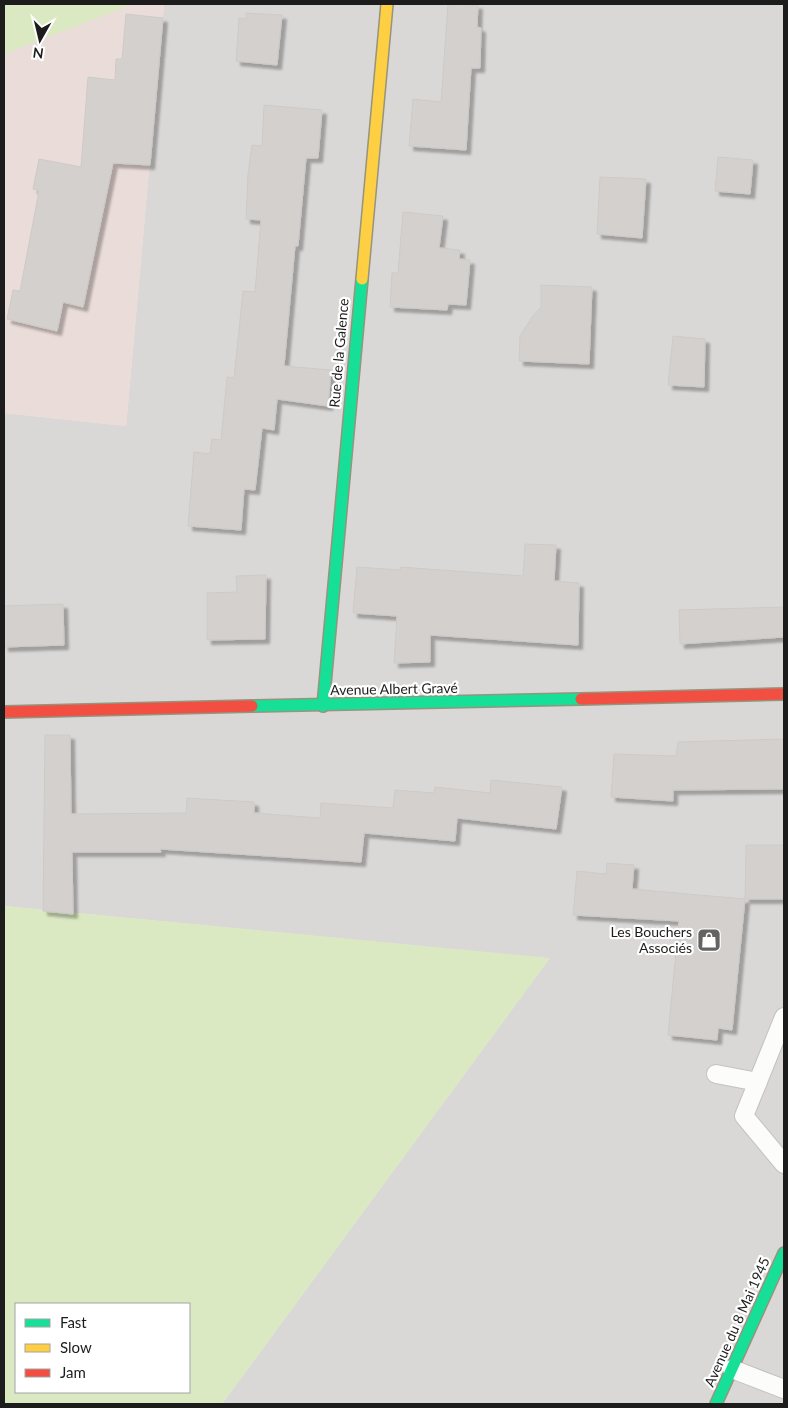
<svg xmlns="http://www.w3.org/2000/svg" width="788" height="1408" font-family="Lato,sans-serif">
	<style>
		.residential { fill: #dad8d7 }
		.religious { fill: #d9d8d6 }
		.military { fill: #eadcd8 }
		.grass { fill: #dbe9c2; fill-rule: evenodd }
		.building { fill: #d3d0ce; stroke: #cecac6; filter: url(#shadow) }
		.lines { fill: none; stroke-linecap: round; stroke-linejoin: round }
		.lane-casing { stroke: #c3c2c1; stroke-width: 20 }
		.fast-casing { stroke: #95947d; stroke-width: 14 }
		.slow-casing { stroke: #95947d; stroke-width: 14 }
		.jam-casing { stroke: #95947d; stroke-width: 14 }
		.lane { stroke: #fcfcfb; stroke-width: 18 }
		.fast { stroke: #16e098; stroke-width: 11 }
		.slow { stroke: #ffcf43; stroke-width: 11 }
		.jam { stroke: #f24e42; stroke-width: 11 }
		.labels { text-anchor: middle; stroke-width: 4.5; stroke-linejoin: round; paint-order: stroke }
		.street-label { font-size: 14px; fill: #1c1c1c; stroke: #fff }
		.poi-label { font-size: 14px; fill: #1c1c1c; stroke: #fff; text-anchor: end }
	</style>
	<defs>
		<filter id="shadow"><feDropShadow dx="4.5" dy="4.5" stdDeviation="1" flood-color="#0004"/></filter>
	</defs>
	<rect width="100%" height="100%" fill="#ebe8e5"/>
	<path class="residential" d="M 164,4 L 784,4 L 784,1404 L 222,1404 L 549,959 L 4,906 L 4,413 L 126,426 Z"/>
	<path class="religious" d="M 632,976 L 673,982 L 668,1035 L 717,1040 L 714,1105 L 752,1166 L 743,1190 L 537,1123 L 568,1001 Z"/>
	<path class="military" d="M 4,4 L 164,4 L 126,426 L 4,413 Z"/>
	<g class="grass">
		<path d="M 4,4 L 133,4 L 4,54 Z"/>
		<path d="M 4,906 L 550,958 L 222,1404 L 4,1404 ZM 16,1304 L 189,1304 L 189,1392 L 16,1392 Z"/>
	</g>
	<g class="building">
		<path d="M 448,4 L 478,5 L 477,27 L 481,28 L 480,68 L 471,68 L 466,150 L 409,146 L 413,99 L 441,102 Z"/>
		<path d="M 246,13 L 282,15 L 277,65 L 236,61 L 239,18 L 246,19 Z"/>
		<path d="M 126,14 L 163,18 L 150,165 L 113,163 L 83,307 L 63,302 L 57,331 L 7,319 L 13,290 L 20,291 L 39,191 L 33,189 L 39,159 L 81,167 L 88,77 L 115,80 L 116,59 L 122,59 Z"/>
		<path d="M 264,105 L 322,110 L 318,158 L 306,158 L 298,246 L 295,246 L 284,366 L 331,370 L 328,406 L 277,399 L 274,430 L 262,428 L 255,490 L 244,489 L 241,530 L 188,526 L 194,452 L 210,454 L 212,439 L 221,440 L 227,377 L 234,378 L 243,291 L 255,292 L 261,220 L 246,219 L 248,174 L 252,145 L 262,146 Z"/>
		<path d="M 718,157 L 753,160 L 750,194 L 715,191 Z"/>
		<path d="M 600,177 L 646,179 L 642,238 L 597,234 Z"/>
		<path d="M 403,212 L 443,216 L 439,248 L 460,250 L 459,259 L 470,260 L 466,305 L 448,304 L 447,310 L 390,307 L 392,273 L 398,273 Z"/>
		<path d="M 541,285 L 592,287 L 589,364 L 519,361 L 520,336 L 533,316 L 541,307 Z"/>
		<path d="M 673,336 L 705,339 L 704,387 L 668,385 Z"/>
		<path d="M 525,544 L 556,545 L 554,581 L 579,583 L 578,645 L 430,635 L 430,662 L 394,663 L 397,616 L 353,613 L 357,567 L 400,570 L 401,567 L 523,576 Z"/>
		<path d="M 266,575 L 265,639 L 207,640 L 207,593 L 237,592 L 236,576 Z"/>
		<path d="M 63,604 L 64,645 L 4,647 L 4,606 Z"/>
		<path d="M 784,607 L 784,637 L 680,644 L 679,610 Z"/>
		<path d="M 45,735 L 70,735 L 71,814 L 186,813 L 187,798 L 254,802 L 254,813 L 320,818 L 321,803 L 393,808 L 395,790 L 434,793 L 435,787 L 490,793 L 491,780 L 562,787 L 556,829 L 457,818 L 455,841 L 364,833 L 361,862 L 160,849 L 161,852 L 72,852 L 73,914 L 43,911 Z"/>
		<path d="M 784,739 L 784,789 L 673,790 L 673,801 L 611,797 L 614,754 L 676,756 L 678,742 Z"/>
		<path d="M 746,845 L 784,845 L 784,899 L 745,899 Z"/>
		<path d="M 607,863 L 634,865 L 632,889 L 745,899 L 732,1030 L 718,1028 L 717,1040 L 668,1035 L 679,921 L 573,915 L 577,871 L 606,874 Z"/>
	</g>
	<g class="lines">
		<g class="lane-casing">
			<g id="lane">
				<path d="M 784,1017 L 744,1116 L 784,1164"/>
				<path d="M 716,1074 L 758,1082"/>
				<path d="M 732,1369 L 784,1389"/>
			</g>
		</g>
		<g class="fast-casing">
			<g id="fast">
				<path d="M 252,706 L 581,699"/>
				<path d="M 323,706 L 362,279"/>
				<path d="M 716,1404 L 784,1253"/>
			</g>
		</g>
		<g class="slow-casing">
			<path id="slow" d="M 362,279 L 387,4"/>
		</g>
		<g class="jam-casing">
			<g id="jam">
				<path d="M 581,699 L 784,694"/>
				<path d="M 4,712 L 252,706"/>
			</g>
		</g>
		<use href="#lane" class="lane"/>
		<use href="#fast" class="fast"/>
		<use href="#slow" class="slow"/>
		<use href="#jam" class="jam"/>
	</g>
	<defs>
		<g id="shop-square" transform="scale(1.25)"><rect x="-9" y="-9" width="18" height="18" rx="4" fill="#646362" stroke="#fff"/><path d="M-5-2.5h2.3a2.7 3.5 0 0 1 5.4 0H5L5.5 6h-11ZM-1.5-2.5h3a1.5 2.3 0 0 0-3 0Z" fill="#fff"/></g>
	</defs>
	<g fill-rule="evenodd">
		<use href="#shop-square" x="709" y="940"/>
	</g>
	<g class="labels">
		<g class="street-label">
			<text transform="translate(339 353) rotate(-85)" y="5">Rue de la Galence</text>
			<text transform="translate(394 689) rotate(-1)" y="5">Avenue Albert Gravé</text>
			<text transform="translate(737 1322) rotate(-66)" y="5">Avenue du 8 Mai 1945</text>
		</g>
		<g class="poi-label">
			<text x="692" y="937">Les Bouchers<tspan x="692" dy="16">Associés</tspan></text>
		</g>
	</g>
	<rect width="788" height="1408" fill="none" stroke="#1c1c1c" stroke-width="10"/>
	<rect x="15" y="1303" width="175" height="90" fill="#ffffff" stroke="#a4a4a4"/>
	<rect x="25" y="1319" width="25" height="8" fill="#16e098" stroke="#a4a4a4"/>
	<text x="60" y="1328" font-size="15" fill="#1c1c1c">Fast</text>
	<rect x="25" y="1344" width="25" height="8" fill="#ffcf43" stroke="#a4a4a4"/>
	<text x="60" y="1353" font-size="15" fill="#1c1c1c">Slow</text>
	<rect x="25" y="1369" width="25" height="8" fill="#f24e42" stroke="#a4a4a4"/>
	<text x="60" y="1378" font-size="15" fill="#1c1c1c">Jam</text>
	<g transform="translate(40 40) rotate(188)" stroke="#ffffff" stroke-width="4" paint-order="stroke">
	<path d="M0-4L9 19L0 12L-9 19Z" fill="#1c1c1c"/>
	<text y="-8" font-size="14" font-weight="bold" text-anchor="middle" fill="#1c1c1c">N</text>
	</g>
</svg>
